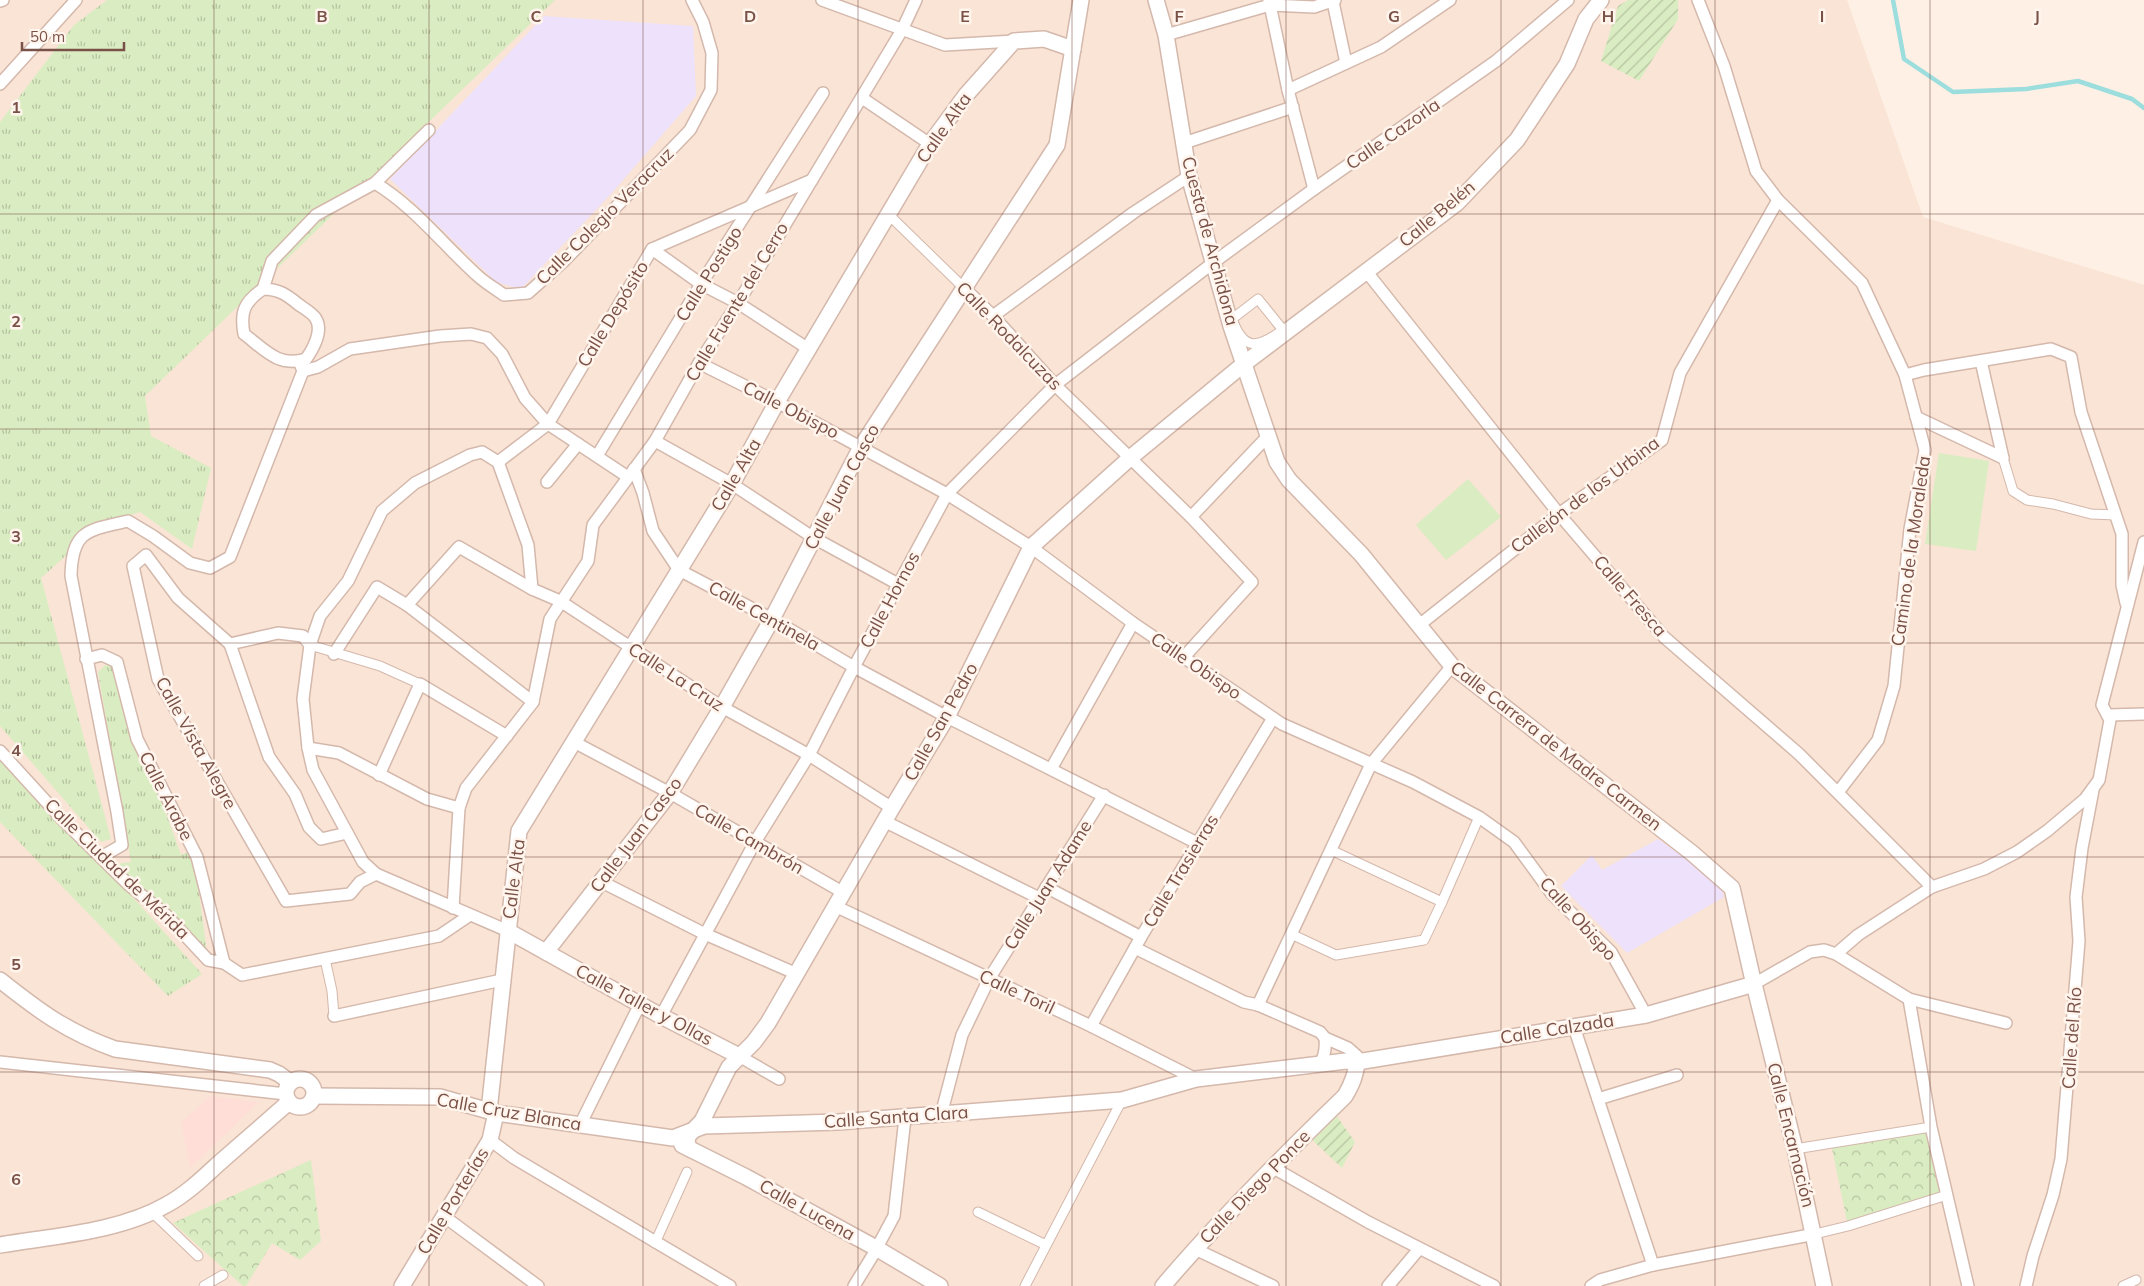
<svg xmlns="http://www.w3.org/2000/svg" width="2144" height="1286" font-family="Mulish,sans-serif">
	<style>
		.residential { fill: #f9e4d5 }
		.commercial { fill: #ffded8 }
		.education { fill: #eee1fb }
		.grass { fill: url(#grass-tufts) }
		.forest { fill: url(#forest-crowns) }
		.garden { fill: url(#garden-furrows) }
		.pitch { fill: #daedc2 }
		.lines { fill: none; stroke-linecap: round; stroke-linejoin: round }
		.stream { stroke: #9cdddd; stroke-width: 4.5 }
		.pedestrian-casing { stroke: #d4b8ac; stroke-width: 11 }
		.minor-casing { stroke: #d4b8ac; stroke-width: 14 }
		.tertiary-casing { stroke: #d4b8ac; stroke-width: 18 }
		.pedestrian { stroke: #fff; stroke-width: 9 }
		.minor { stroke: #fff; stroke-width: 11 }
		.tertiary { stroke: #fff; stroke-width: 15 }
		.grid { fill: none; stroke: #7a5147; stroke-width: 1; stroke-opacity: 0.55 }
		.labels { text-anchor: middle; stroke-width: 5; stroke-linejoin: round; paint-order: stroke }
		.street-label { font-size: 18px; fill: #7a5147; stroke: #fff5ed }
		.grid-label { font-size: 16px; text-anchor: middle; font-weight: bold; fill: #7a5147; stroke: #fff5ed; stroke-width: 5; stroke-linejoin: round; paint-order: stroke }
	</style>
	<defs>
		<pattern id="grass-tufts" width="24" height="20" patternUnits="userSpaceOnUse" patternTransform="scale(1.25)"><rect width="24" height="20" fill="#daedc2"/><path d="M3 7l-1-3M5 7V3M7 7l1-3M15 17l-1-3M17 17v-4M19 17l1-3" fill="none" stroke="#b6c29f"/></pattern>
		<pattern id="forest-crowns" width="20" height="18" patternUnits="userSpaceOnUse" patternTransform="scale(1.25)"><rect width="20" height="18" fill="#daedc2"/><path d="M2 6a3 3 0 1 1 6 0M12 15a3 3 0 1 1 6 0" fill="none" stroke="#b6c29f"/></pattern>
		<pattern id="garden-furrows" width="10" height="10" patternUnits="userSpaceOnUse" patternTransform="scale(1.25)"><rect width="10" height="10" fill="#daedc2"/><path d="M-1 1l2-2M0 10L10 0M9 11l2-2" fill="none" stroke="#b6c29f"/></pattern>
	</defs>
	<rect width="100%" height="100%" fill="#fef0e5"/>
	<path class="residential" d="M 0,0 L 1847,0 L 1923,217 L 2144,285 L 2144,1286 L 0,1286 Z"/>
	<path class="commercial" d="M 210,1096 L 259,1102 L 190,1168 L 181,1123 Z"/>
	<g class="education">
		<path d="M 544,16 L 693,26 L 696,96 L 611,194 L 521,289 L 496,282 L 390,179 Z"/>
		<path d="M 1658,839 L 1703,871 L 1721,887 L 1724,897 L 1627,953 L 1561,886 L 1592,855 L 1602,870 Z"/>
	</g>
	<g class="grass">
		<path d="M 107,0 L 555,0 L 145,396 L 151,436 L 211,468 L 192,549 L 140,512 L 101,524 L 41,578 L 111,839 L 101,842 L 0,726 L 0,122 L 74,25 Z"/>
		<path d="M 111,660 L 181,855 L 193,849 L 208,960 L 109,865 L 131,862 L 98,672 Z"/>
		<path d="M 0,750 L 202,974 L 168,996 L 0,822 Z"/>
	</g>
	<g class="forest">
		<path d="M 1931,1127 L 1947,1195 L 1848,1226 L 1831,1144 Z"/>
		<path d="M 311,1160 L 321,1241 L 300,1260 L 272,1243 L 246,1286 L 243,1286 L 173,1223 Z"/>
	</g>
	<g class="garden">
		<path d="M 1628,0 L 1678,0 L 1678,19 L 1639,81 L 1601,61 L 1618,6 Z"/>
		<path d="M 1331,1108 L 1355,1142 L 1342,1168 L 1307,1135 Z"/>
	</g>
	<g class="pitch">
		<path d="M 1939,453 L 1989,461 L 1976,551 L 1925,544 Z"/>
		<path d="M 1468,479 L 1501,517 L 1446,560 L 1416,525 Z"/>
	</g>
	<g class="lines">
		<path class="stream" d="M 1893,0 L 1904,59 L 1953,92 L 2026,89 L 2078,81 L 2132,99 L 2144,108"/>
		<g class="pedestrian-casing">
			<g id="pedestrian">
				<path d="M 888,214 L 963,287"/>
				<path d="M 1258,299 L 1283,330 C 1258,348 1244,352 1232,319 Z"/>
				<path d="M 2003,458 L 2013,491 L 2027,500 L 2053,504 L 2091,514 L 2116,515"/>
				<path d="M 310,645 L 380,666 L 420,684"/>
				<path d="M 1331,850 L 1442,902 L 1479,817"/>
				<path d="M 1291,934 L 1336,955 L 1424,940 L 1442,902"/>
				<path d="M 325,959 L 332,991 L 334,1016"/>
				<path d="M 1795,1149 L 1931,1127"/>
				<path d="M 152,1212 L 198,1256"/>
				<path d="M 978,1212 L 1046,1245"/>
				<path d="M 1815,1234 L 1848,1226 L 1947,1195"/>
				<path d="M 655,1243 L 687,1172"/>
				<path d="M 204,1286 L 223,1275"/>
				<path d="M 1025,1286 L 1122,1100"/>
				<path d="M 2123,1286 L 2136,1280"/>
			</g>
		</g>
		<g class="minor-casing">
			<g id="minor">
				<path d="M 822,0 L 945,45 L 1014,41"/>
				<path d="M 1269,0 L 1288,90 L 1314,189"/>
				<path d="M 1698,0 L 1724,66 L 1756,171 L 1778,200 L 1862,283 L 1905,375 L 1925,450 L 1910,529 L 1894,686 L 1878,740 L 1839,791"/>
				<path d="M 0,1 L 3,0"/>
				<path d="M 1333,2 L 1346,63"/>
				<path d="M 1166,35 L 1270,5 L 1314,7 L 1335,0"/>
				<path d="M 0,84 L 76,0"/>
				<path d="M 1288,90 L 1381,47 L 1450,0"/>
				<path d="M 862,98 L 930,144"/>
				<path d="M 429,130 L 375,183 C 416,208 444,246 479,277 C 487,284 496,289 504,295 L 528,293 L 565,260 L 690,130 L 711,90 L 712,53 L 703,22 L 692,0"/>
				<path d="M 1184,143 L 1293,107"/>
				<path d="M 652,249 L 701,284 L 738,303 L 810,350"/>
				<path d="M 1366,271 L 1559,514 L 1664,637 L 1799,754 L 1932,887"/>
				<path d="M 963,287 L 993,316 L 1055,385 L 1191,517 L 1252,582 L 1183,658"/>
				<path d="M 263,289 C 279,289 287,295 298,304 C 303,308 313,313 316,319 C 323,331 313,349 306,359 C 279,368 265,350 244,334 C 240,312 244,302 263,289 L 272,261 L 316,215 L 375,183"/>
				<path d="M 993,316 L 1133,213 L 1189,176"/>
				<path d="M 1981,361 L 2003,458"/>
				<path d="M 699,363 L 777,402 L 947,494 L 1031,547 L 1133,623 L 1282,724 L 1413,782 L 1479,817 L 1514,842 L 1552,894 L 1611,952 L 1646,1015"/>
				<path d="M 303,371 L 318,367 L 350,349 L 440,336 L 471,334 L 487,338 L 502,354 L 525,398 L 548,424 L 628,477"/>
				<path d="M 1905,375 L 1924,370 L 2051,349 L 2071,357 L 2081,412 L 2122,534 L 2122,585 L 2126,603"/>
				<path d="M 1916,417 L 2003,458"/>
				<path d="M 655,441 L 732,484 L 814,538 L 898,584"/>
				<path d="M 597,456 L 701,284 L 823,93"/>
				<path d="M 498,462 L 482,452 L 470,455 L 415,483 L 382,511 L 348,581 L 320,616 L 310,645 L 303,699 L 308,748 L 313,770 L 363,862 L 376,874 L 508,931"/>
				<path d="M 498,462 L 548,424 L 652,249 L 812,180"/>
				<path d="M 498,462 L 528,545 L 532,589"/>
				<path d="M 634,469 L 643,493 L 653,531 L 679,570 L 772,619 L 854,667 L 947,717 L 1197,843"/>
				<path d="M 547,482 L 578,444"/>
				<path d="M 1191,517 L 1267,437"/>
				<path d="M 407,605 L 459,547 L 532,589 L 560,601 L 722,707 L 809,755 L 892,808"/>
				<path d="M 1418,626 L 1559,514 L 1662,440 L 1680,373 L 1778,200"/>
				<path d="M 230,644 L 178,598 L 146,555 L 133,566 L 158,679 L 286,901 L 350,894 L 360,882 L 376,874"/>
				<path d="M 230,644 L 269,757 L 295,794 L 309,827 L 321,839 L 347,833"/>
				<path d="M 230,644 L 278,633 L 303,636 L 310,645"/>
				<path d="M 334,654 L 377,587 L 407,605 L 533,702"/>
				<path d="M 86,659 L 102,655 L 117,662 L 137,739 L 197,857 L 224,963"/>
				<path d="M 2109,715 L 2144,714"/>
				<path d="M 574,742 L 670,793 L 844,893"/>
				<path d="M 308,748 L 339,753 L 427,799 L 459,808"/>
				<path d="M 0,751 L 62,819 L 129,885 L 166,915 L 208,960 L 224,963 L 242,975 L 439,936 L 470,915"/>
				<path d="M 1051,769 L 1133,623"/>
				<path d="M 379,775 L 420,684 L 507,736"/>
				<path d="M 884,821 L 1039,898"/>
				<path d="M 101,857 L 122,845 L 117,812 L 71,576 C 72,530 88,530 128,521 L 153,536 L 190,563 L 210,568 L 230,557 L 303,371 L 299,361"/>
				<path d="M 602,882 L 705,934 L 797,974"/>
				<path d="M 1046,887 L 1141,937"/>
				<path d="M 837,907 L 1091,1026 L 1196,1079"/>
				<path d="M 453,908 L 459,808 L 466,788 L 533,702 L 550,619 L 588,561 L 593,525 L 655,441 L 699,363 L 738,303 L 902,30 L 916,0"/>
				<path d="M 1135,948 L 1244,1002 L 1258,1005 L 1320,1032 L 1325,1038 C 1326,1048 1325,1057 1319,1065"/>
				<path d="M 1836,954 L 1858,935 L 1932,887 L 1984,869 L 2017,852 L 2047,831 L 2085,799 L 2099,780 L 2110,720 L 2102,705 L 2144,542"/>
				<path d="M 1754,984 L 1810,952 L 1824,950 L 1836,954 L 1909,999 L 2006,1023"/>
				<path d="M 1909,999 L 1931,1127 L 1968,1286"/>
				<path d="M 1258,1005 L 1371,764 L 1452,666"/>
				<path d="M 334,1016 L 502,980"/>
				<path d="M 661,1016 L 755,842 L 809,755 L 854,667 L 947,494 L 1055,385 L 1214,262 L 1314,189 L 1496,61 L 1568,0"/>
				<path d="M 1091,1026 L 1141,937 L 1273,718"/>
				<path d="M 1574,1027 L 1653,1265"/>
				<path d="M 1325,1038 L 1348,1048 L 1357,1056 L 1357,1062"/>
				<path d="M 739,1056 L 779,1079"/>
				<path d="M 0,1062 L 286,1094"/>
				<path d="M 1598,1099 L 1677,1075"/>
				<path d="M 941,1115 L 962,1035 L 989,979 L 1104,795"/>
				<path d="M 580,1125 L 640,1004"/>
				<path d="M 490,1140 L 514,1158 L 730,1286"/>
				<path d="M 1272,1167 L 1368,1222 L 1494,1286"/>
				<path d="M 445,1217 L 538,1286"/>
				<path d="M 1195,1249 L 1273,1286"/>
				<path d="M 854,1286 L 873,1255 L 894,1216 L 905,1118"/>
				<path d="M 1388,1286 L 1419,1249"/>
				<path d="M 1591,1286 L 1600,1280 L 1653,1265 L 1815,1234"/>
				<path d="M 2026,1286 L 2033,1256 L 2053,1195 L 2061,1159 L 2079,941 L 2076,897 L 2082,848 L 2093,790"/>
			</g>
		</g>
		<g class="tertiary-casing">
			<g id="tertiary">
				<path d="M 1156,0 L 1166,35 L 1189,176 L 1231,326 L 1277,462 L 1289,480 L 1361,554 L 1452,666 L 1692,853 L 1732,888 L 1752,976 L 1795,1149 L 1824,1286"/>
				<path d="M 508,931 L 661,1016 L 739,1056"/>
				<path d="M 546,952 L 670,793 L 722,707 L 772,619 L 861,447 L 1057,145 L 1081,0"/>
				<path d="M 0,980 C 39,1011 67,1032 115,1049 L 270,1070 L 279,1074 L 290,1082"/>
				<circle cx="300" cy="1093" r="14"/>
				<path d="M 314,1096 L 440,1097 L 496,1113 L 673,1138 L 704,1126 L 838,1122 L 1122,1100 L 1196,1079 L 1346,1061 L 1357,1062 L 1646,1015 L 1754,984"/>
				<path d="M 489,1111 L 519,831 L 732,484 L 777,402 L 930,144 L 966,95 L 1014,41 L 1044,39 L 1073,49"/>
				<path d="M 682,1145 L 746,1177 L 876,1248 L 940,1286"/>
				<path d="M 690,1149 L 687,1143 L 688,1136 L 702,1121 L 729,1067 L 754,1042 L 768,1023 L 892,808 L 947,717 L 1031,547 L 1130,458 L 1245,363 L 1457,203 L 1517,140 L 1567,64 L 1586,19 L 1601,0"/>
				<path d="M 0,1245 C 53,1236 119,1232 166,1205 C 185,1195 202,1179 217,1165 C 241,1144 265,1123 289,1102"/>
				<path d="M 402,1286 L 490,1140 L 496,1113"/>
				<path d="M 1163,1286 C 1220,1219 1282,1157 1345,1096 C 1352,1084 1356,1075 1357,1062"/>
			</g>
		</g>
		<use href="#pedestrian" class="pedestrian"/>
		<use href="#minor" class="minor"/>
		<use href="#tertiary" class="tertiary"/>
	</g>
	<path class="grid" d="M 214,0 L 214,1286M 429,0 L 429,1286M 643,0 L 643,1286M 858,0 L 858,1286M 1072,0 L 1072,1286M 1286,0 L 1286,1286M 1501,0 L 1501,1286M 1715,0 L 1715,1286M 1930,0 L 1930,1286M 0,214 L 2144,214M 0,429 L 2144,429M 0,643 L 2144,643M 0,857 L 2144,857M 0,1072 L 2144,1072"/>
	<g class="labels">
		<g class="street-label">
			<text transform="translate(944 128) rotate(-55)" y="6">Calle Alta</text>
			<text transform="translate(1393 134) rotate(-35)" y="6">Calle Cazorla</text>
			<text transform="translate(1437 214) rotate(-40)" y="6">Calle Belén</text>
			<text transform="translate(605 216) rotate(-45)" y="6">Calle Colegio Veracruz</text>
			<text transform="translate(1210 241) rotate(75)" y="6">Cuesta de Archidona</text>
			<text transform="translate(709 274) rotate(-58)" y="6">Calle Postigo</text>
			<text transform="translate(737 302) rotate(-59)" y="6">Calle Fuente del Cerro</text>
			<text transform="translate(613 314) rotate(-59)" y="6">Calle Depósito</text>
			<text transform="translate(1009 336) rotate(46)" y="6">Calle Rodalcuzas</text>
			<text transform="translate(791 410) rotate(27)" y="6">Calle Obispo</text>
			<text transform="translate(736 475) rotate(-60)" y="6">Calle Alta</text>
			<text transform="translate(842 487) rotate(-62)" y="6">Calle Juan Casco</text>
			<text transform="translate(1585 495) rotate(-37)" y="6">Callejón de los Urbina</text>
			<text transform="translate(1911 551) rotate(-82)" y="6">Camino de la Moraleda</text>
			<text transform="translate(1630 596) rotate(49)" y="6">Calle Fresca</text>
			<text transform="translate(890 600) rotate(-62)" y="6">Calle Hornos</text>
			<text transform="translate(764 616) rotate(29)" y="6">Calle Centinela</text>
			<text transform="translate(1196 666) rotate(34)" y="6">Calle Obispo</text>
			<text transform="translate(676 677) rotate(33)" y="6">Calle La Cruz</text>
			<text transform="translate(941 722) rotate(-61)" y="6">Calle San Pedro</text>
			<text transform="translate(196 743) rotate(61)" y="6">Calle Vista Alegre</text>
			<text transform="translate(1556 746) rotate(38)" y="6">Calle Carrera de Madre Carmen</text>
			<text transform="translate(166 796) rotate(63)" y="6">Calle Árabe</text>
			<text transform="translate(636 835) rotate(-53)" y="6">Calle Juan Casco</text>
			<text transform="translate(749 839) rotate(30)" y="6">Calle Cambrón</text>
			<text transform="translate(117 869) rotate(44)" y="6">Calle Ciudad de Mérida</text>
			<text transform="translate(1181 871) rotate(-59)" y="6">Calle Trasierras</text>
			<text transform="translate(514 879) rotate(-83)" y="6">Calle Alta</text>
			<text transform="translate(1048 885) rotate(-58)" y="6">Calle Juan Adame</text>
			<text transform="translate(1578 919) rotate(48)" y="6">Calle Obispo</text>
			<text transform="translate(1017 992) rotate(25)" y="6">Calle Toril</text>
			<text transform="translate(644 1005) rotate(28)" y="6">Calle Taller y Ollas</text>
			<text transform="translate(1557 1029) rotate(-9)" y="6">Calle Calzada</text>
			<text transform="translate(2072 1038) rotate(-86)" y="6">Calle del Río</text>
			<text transform="translate(509 1112) rotate(10)" y="6">Calle Cruz Blanca</text>
			<text transform="translate(896 1117) rotate(-4)" y="6">Calle Santa Clara</text>
			<text transform="translate(1791 1135) rotate(76)" y="6">Calle Encarnación</text>
			<text transform="translate(1255 1187) rotate(-46)" y="6">Calle Diego Ponce</text>
			<text transform="translate(453 1201) rotate(-59)" y="6">Calle Porterías</text>
			<text transform="translate(807 1210) rotate(29)" y="6">Calle Lucena</text>
		</g>
	</g>
	<g class="grid-label">
		<text x="322" y="22">B</text>
		<text x="536" y="22">C</text>
		<text x="750" y="22">D</text>
		<text x="965" y="22">E</text>
		<text x="1179" y="22">F</text>
		<text x="1394" y="22">G</text>
		<text x="1608" y="22">H</text>
		<text x="1822" y="22">I</text>
		<text x="2037" y="22">J</text>
		<text x="16" y="113">1</text>
		<text x="16" y="327">2</text>
		<text x="16" y="542">3</text>
		<text x="16" y="756">4</text>
		<text x="16" y="970">5</text>
		<text x="16" y="1185">6</text>
	</g>
	<path d="M22 42v8h102v-8" fill="none" stroke="#7a5147" stroke-width="2.5"/>
	<text x="30" y="42" font-size="15" fill="#7a5147" stroke="#fff5ed" stroke-width="4" paint-order="stroke">50 m</text>
</svg>
